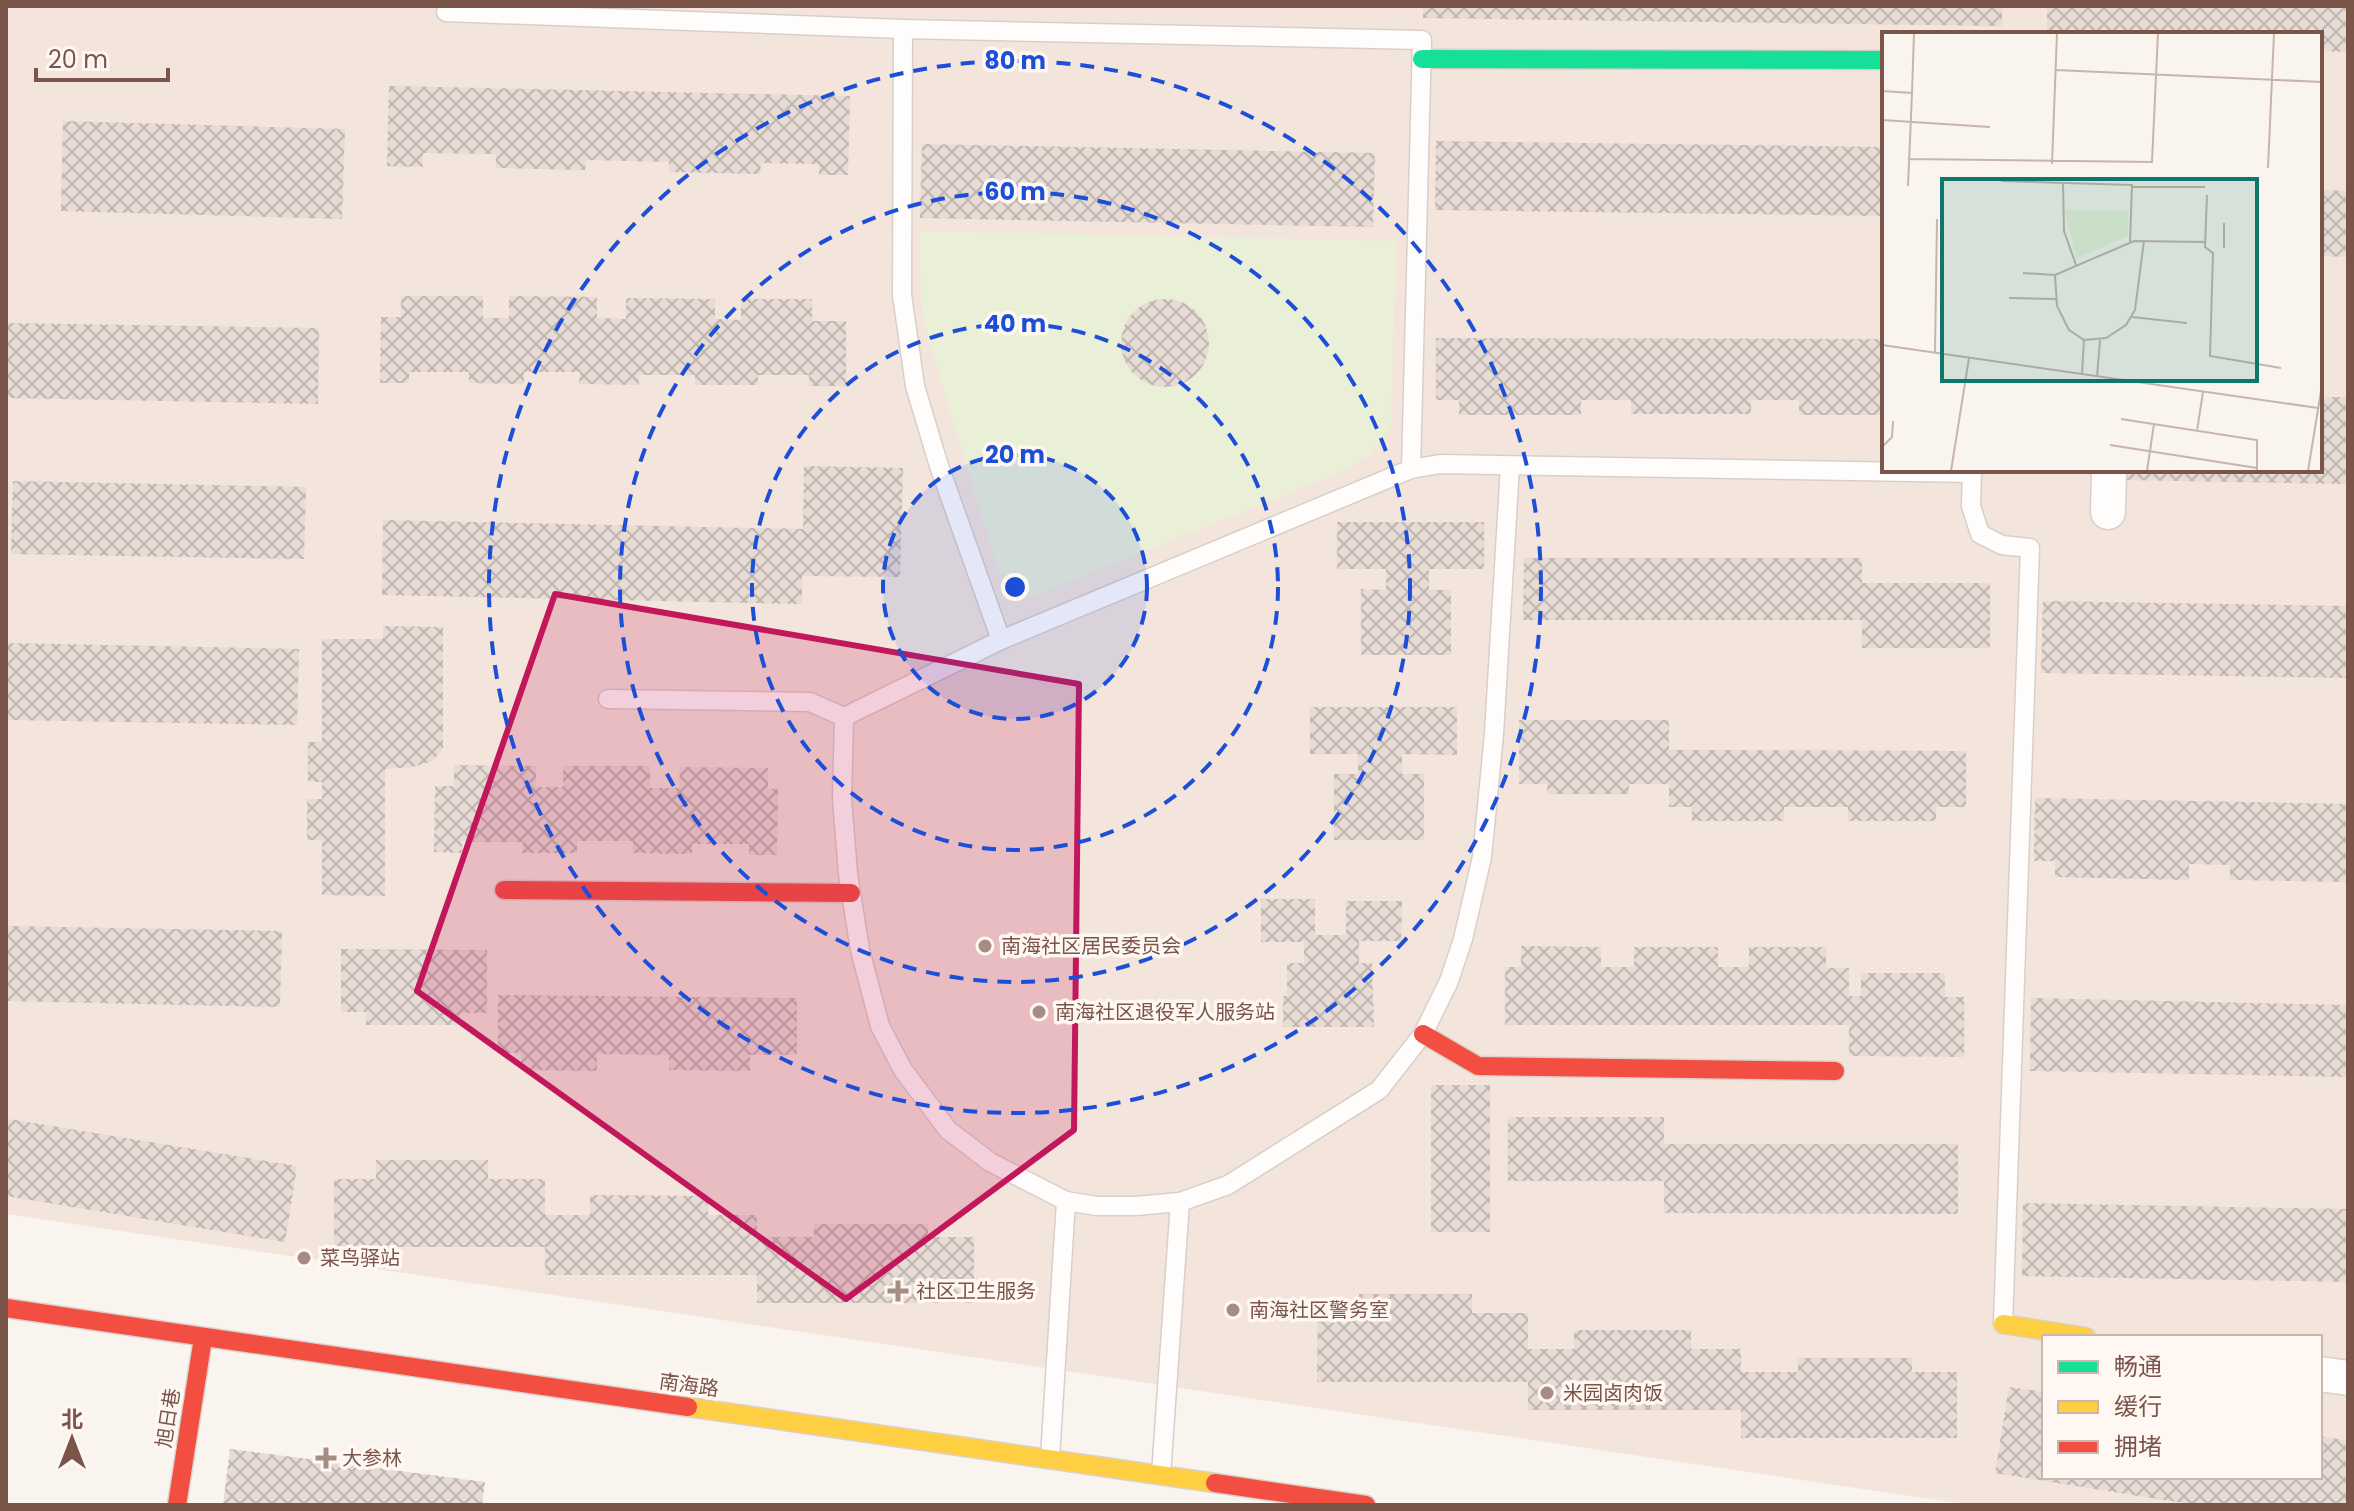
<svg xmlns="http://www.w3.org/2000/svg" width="2354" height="1511" font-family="Poppins,'Noto Sans SC',sans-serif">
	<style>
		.residential { fill: #f3e5dc; fill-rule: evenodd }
		.green { fill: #eaf0d8 }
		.building { fill: url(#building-cross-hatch) }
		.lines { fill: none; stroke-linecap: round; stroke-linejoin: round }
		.lane-casing { stroke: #d9cfca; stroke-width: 21 }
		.street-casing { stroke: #d9cfca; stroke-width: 37 }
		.fast-casing { stroke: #dbd0cb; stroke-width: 21 }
		.slow-casing { stroke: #dbd0cb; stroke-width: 21 }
		.jam-casing { stroke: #dbd0cb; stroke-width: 21 }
		.lane { stroke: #fefdfc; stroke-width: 18 }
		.street { stroke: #fefdfc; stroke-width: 34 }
		.fast { stroke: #16e098; stroke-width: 18 }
		.slow { stroke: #ffcf43; stroke-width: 18 }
		.jam { stroke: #f24e42; stroke-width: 18 }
		.marked { fill: #c2185b; fill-opacity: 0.2; stroke: #c2185b; stroke-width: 6; stroke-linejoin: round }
		.ring { fill: none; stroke: #1d4ed8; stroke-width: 4; stroke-dasharray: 14 10 }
		.poi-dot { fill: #a78c83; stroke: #fff8f2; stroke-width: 3 }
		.labels { text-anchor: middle; stroke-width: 7; stroke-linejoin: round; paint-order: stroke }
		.poi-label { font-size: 20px; fill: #7b544a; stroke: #fff8f2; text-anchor: start }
		.street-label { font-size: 20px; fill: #7b544a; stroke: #fff8f2 }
		.inset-road { fill: none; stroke: #c7b4ac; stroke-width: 2 }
		.view { fill: #0f766e; fill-opacity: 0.15; stroke: #0f766e; stroke-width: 4 }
		.inset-edge { fill: none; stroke: #7b544a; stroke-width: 4 }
		.centre { fill: #1d4ed8; stroke: #fff8f2; stroke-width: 4 }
		.ring-label { font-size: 24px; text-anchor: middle; font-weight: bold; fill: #1d4ed8; stroke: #fff8f2; stroke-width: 7; stroke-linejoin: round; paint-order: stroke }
	</style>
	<defs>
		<pattern id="building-cross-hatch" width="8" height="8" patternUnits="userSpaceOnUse" patternTransform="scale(2)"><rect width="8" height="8" fill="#e7dbd5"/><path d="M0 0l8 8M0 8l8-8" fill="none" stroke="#c0b4af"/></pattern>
	</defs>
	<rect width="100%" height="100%" fill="#faf4ee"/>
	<path class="residential" d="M 6,6 L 2348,6 L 2348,1505 L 1971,1505 L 6,1214 ZM 1884,34 L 2320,34 L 2320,470 L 1884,470 ZM 2044,1337 L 2320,1337 L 2320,1477 L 2044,1477 Z"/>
	<path class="green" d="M 919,231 L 1396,241 L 1391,429 L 1368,456 L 1342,472 L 1031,597 L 1004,589 L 928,338 L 921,302 Z"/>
	<g class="building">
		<path d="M 1423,6 L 2002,6 L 2002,26 L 1423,18 Z"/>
		<path d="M 2047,6 L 2348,6 L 2348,52 L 2320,51 L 2320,34 L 2047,34 Z"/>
		<path d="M 389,86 L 850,96 L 848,175 L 819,175 L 819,164 L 761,163 L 760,174 L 669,172 L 669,162 L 586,160 L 585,170 L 496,168 L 496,154 L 423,153 L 423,167 L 387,166 Z"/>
		<path d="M 63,121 L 345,129 L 342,219 L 61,211 Z"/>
		<path d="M 1436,141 L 1884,147 L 1884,216 L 1435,210 Z"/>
		<path d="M 922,144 L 1375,153 L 1373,227 L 920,218 Z"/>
		<path d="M 2320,190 L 2348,191 L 2348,257 L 2320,256 Z"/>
		<path d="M 401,296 L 483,296 L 483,318 L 509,318 L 509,296 L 597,297 L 597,318 L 626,319 L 626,298 L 715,299 L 715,319 L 741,320 L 741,299 L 812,299 L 812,321 L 846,321 L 846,386 L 809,386 L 809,375 L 758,375 L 758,385 L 695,385 L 695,375 L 639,375 L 639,385 L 579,384 L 580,372 L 524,372 L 524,384 L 469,383 L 469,372 L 409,372 L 409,383 L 380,383 L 381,317 L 401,317 Z"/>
		<circle cx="1165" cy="343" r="44"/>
		<path d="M 6,323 L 319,328 L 318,404 L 6,398 Z"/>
		<path d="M 1436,338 L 1884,339 L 1884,415 L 1799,415 L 1799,400 L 1751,400 L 1751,414 L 1631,414 L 1631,400 L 1581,400 L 1581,415 L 1459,415 L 1459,400 L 1436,400 Z"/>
		<path d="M 2320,397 L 2348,397 L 2348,484 L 2122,480 L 2123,470 L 2320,470 Z"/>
		<path d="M 804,466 L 903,468 L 900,577 L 802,576 L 802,604 L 382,595 L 383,520 L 803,529 Z"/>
		<path d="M 13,481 L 306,487 L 304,559 L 11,554 Z"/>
		<path d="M 1337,522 L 1484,522 L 1484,569 L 1429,569 L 1429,590 L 1451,590 L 1451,655 L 1361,655 L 1361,589 L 1386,590 L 1386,569 L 1337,569 Z"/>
		<path d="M 1524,558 L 1862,558 L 1862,583 L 1990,583 L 1990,648 L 1862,648 L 1862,620 L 1523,620 Z"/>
		<path d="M 2043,601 L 2348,606 L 2348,678 L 2041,673 Z"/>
		<path d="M 383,626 L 443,627 L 443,748 L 433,761 L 412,767 L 385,769 L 385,896 L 322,895 L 322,840 L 307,840 L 307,799 L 322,799 L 322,782 L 308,782 L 308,742 L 322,742 L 322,639 L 383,639 Z"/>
		<path d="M 6,643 L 299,649 L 297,725 L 6,720 Z"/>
		<path d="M 1310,707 L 1457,707 L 1457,755 L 1402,754 L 1402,774 L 1424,774 L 1424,840 L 1334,840 L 1334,774 L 1358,774 L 1358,754 L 1310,754 Z"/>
		<path d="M 1519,720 L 1669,720 L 1669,750 L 1966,751 L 1966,807 L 1936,807 L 1936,821 L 1848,821 L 1848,807 L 1784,807 L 1784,821 L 1692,821 L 1692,807 L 1669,807 L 1669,784 L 1629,784 L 1629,794 L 1547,794 L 1547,784 L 1519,784 Z"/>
		<path d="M 454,765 L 536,766 L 536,787 L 563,787 L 563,766 L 650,766 L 650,788 L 679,788 L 680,767 L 768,768 L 768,789 L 778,789 L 777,855 L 749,855 L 749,844 L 692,844 L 692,854 L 633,853 L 633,841 L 577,841 L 577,853 L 522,853 L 523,842 L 462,842 L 462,853 L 434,852 L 435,786 L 454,786 Z"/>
		<path d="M 2035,798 L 2348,804 L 2348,882 L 2230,880 L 2230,865 L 2189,864 L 2189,880 L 2055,877 L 2055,861 L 2034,861 Z"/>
		<path d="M 1261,899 L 1315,899 L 1315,935 L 1346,935 L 1346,901 L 1402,901 L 1401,941 L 1359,941 L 1359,963 L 1372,963 L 1374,1027 L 1283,1027 L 1283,996 L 1287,996 L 1287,963 L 1304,963 L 1304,942 L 1261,942 Z"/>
		<path d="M 6,926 L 282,931 L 280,1007 L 6,1001 Z"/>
		<path d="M 1521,946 L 1601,947 L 1601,967 L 1634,967 L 1634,947 L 1718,947 L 1718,967 L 1749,967 L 1749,947 L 1826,947 L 1826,968 L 1849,968 L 1849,996 L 1861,996 L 1861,973 L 1945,973 L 1945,997 L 1964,997 L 1964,1057 L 1849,1056 L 1849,1025 L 1505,1025 L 1505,967 L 1521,967 Z"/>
		<path d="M 341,949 L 487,950 L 487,1013 L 460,1013 L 460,1025 L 366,1025 L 366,1012 L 341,1012 Z"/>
		<path d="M 498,995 L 797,998 L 797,1055 L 750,1055 L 750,1071 L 669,1070 L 669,1055 L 597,1054 L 597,1071 L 521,1070 L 521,1053 L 498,1053 Z"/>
		<path d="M 2031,998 L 2348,1005 L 2348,1077 L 2030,1071 Z"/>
		<rect x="1431" y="1085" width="59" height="147"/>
		<path d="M 1508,1117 L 1664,1117 L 1664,1144 L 1958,1144 L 1958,1214 L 1664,1213 L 1664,1181 L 1508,1181 Z"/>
		<path d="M 9,1119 L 297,1166 L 285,1242 L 6,1196 L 6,1139 Z"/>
		<path d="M 376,1160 L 488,1160 L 488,1179 L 545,1179 L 545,1215 L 590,1215 L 590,1195 L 708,1196 L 708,1215 L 757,1215 L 757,1237 L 814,1237 L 814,1224 L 928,1224 L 928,1237 L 974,1237 L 974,1303 L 757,1303 L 757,1275 L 545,1275 L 545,1247 L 334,1247 L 334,1179 L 376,1179 Z"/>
		<path d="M 2023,1203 L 2348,1209 L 2348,1282 L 2022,1276 Z"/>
		<path d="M 1359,1294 L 1472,1294 L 1472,1313 L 1528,1313 L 1528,1349 L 1574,1349 L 1574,1330 L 1691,1330 L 1691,1349 L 1741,1349 L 1741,1372 L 1798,1372 L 1798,1358 L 1912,1358 L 1912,1372 L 1957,1372 L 1957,1438 L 1741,1438 L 1741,1410 L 1528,1410 L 1528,1382 L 1317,1382 L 1318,1313 L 1359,1313 Z"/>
		<path d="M 2009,1387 L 2044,1392 L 2044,1477 L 2320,1477 L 2320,1436 L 2348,1441 L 2348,1505 L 2196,1505 L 1995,1473 Z"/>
		<path d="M 230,1449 L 485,1482 L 482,1505 L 223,1505 Z"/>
	</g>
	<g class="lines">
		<g class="lane-casing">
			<g id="lane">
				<path d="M 446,12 L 903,29 L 1422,40 L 1411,469"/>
				<path d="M 903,29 L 902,295 L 915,386 L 939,466 L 1001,640"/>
				<path d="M 1972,470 L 1971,506 L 1980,534 L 2002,545 L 2030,548 L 2003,1324"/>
				<path d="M 608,699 L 810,702 L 844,717 L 1001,640 L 1411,469 L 1440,464 L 1971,473"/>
				<path d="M 844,717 L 842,799 L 848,874 L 860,950 L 880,1026 L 903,1070 L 948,1130 L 990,1162 L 1066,1201 L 1097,1206 L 1136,1206 L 1180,1202 L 1228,1185 L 1379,1090 L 1423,1034 L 1449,981 L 1463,939 L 1482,857 L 1494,734 L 1510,466"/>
				<path d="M 1050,1458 L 1066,1201"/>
				<path d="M 1161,1475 L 1180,1202"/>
			</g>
		</g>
		<g class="street-casing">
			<g id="street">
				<path d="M 2108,512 L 2109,470"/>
				<path d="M 2320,1374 L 2348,1378"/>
			</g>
		</g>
		<g class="fast-casing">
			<path id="fast" d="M 1422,59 L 1884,60"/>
		</g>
		<g class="slow-casing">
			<g id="slow">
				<path d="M 2003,1324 L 2086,1337"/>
				<path d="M 688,1407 L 1215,1483"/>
			</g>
		</g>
		<g class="jam-casing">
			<g id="jam">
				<path d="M 504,890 L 851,893"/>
				<path d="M 1423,1034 L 1478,1066 L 1835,1071"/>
				<path d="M 6,1308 L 688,1407"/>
				<path d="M 1215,1483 L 1366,1505"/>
				<path d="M 177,1505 L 203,1338"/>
			</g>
		</g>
		<use href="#lane" class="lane"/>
		<use href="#street" class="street"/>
		<use href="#fast" class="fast"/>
		<use href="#slow" class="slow"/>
		<use href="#jam" class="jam"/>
	</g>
	<path class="marked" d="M 555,594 L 1079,684 L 1074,1130 L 846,1299 L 417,991 Z"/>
	<circle cx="1015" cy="587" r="132" fill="#1d4ed8" fill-opacity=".12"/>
	<g class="ring">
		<circle cx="1015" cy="587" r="132"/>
		<circle cx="1015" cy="587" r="263"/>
		<circle cx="1015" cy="587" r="395"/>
		<circle cx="1015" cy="587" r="526"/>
	</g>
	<g class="poi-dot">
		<circle cx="985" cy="946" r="8"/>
		<circle cx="1039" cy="1012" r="8"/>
		<circle cx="304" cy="1258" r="8"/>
		<path d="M894 1279h8v8h8v8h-8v8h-8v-8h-8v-8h8z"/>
		<circle cx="1233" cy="1310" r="8"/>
		<circle cx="1547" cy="1393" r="8"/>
		<path d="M322 1446h8v8h8v8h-8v8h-8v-8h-8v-8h8z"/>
	</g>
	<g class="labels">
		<g class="poi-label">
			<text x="1001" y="953">南海社区居民委员会</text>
			<text x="1055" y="1019">南海社区退役军人服务站</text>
			<text x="320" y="1265">菜鸟驿站</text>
			<text x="916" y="1298">社区卫生服务</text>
			<text x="1249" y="1317">南海社区警务室</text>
			<text x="1563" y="1400">米园卤肉饭</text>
			<text x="342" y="1465">大参林</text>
		</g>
		<g class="street-label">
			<text transform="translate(689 1385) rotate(8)" y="7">南海路</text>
			<text transform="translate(168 1418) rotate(-81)" y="7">旭日巷</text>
		</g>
	</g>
	<g transform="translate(1882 32)">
		<rect width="440" height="440" fill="#faf4ee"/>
		<path d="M 183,178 L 246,179 L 246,204 L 194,226 Z" fill="#eaf0d8"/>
		<path class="inset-road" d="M 174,38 L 440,50M 0,59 L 30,61 L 26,154M 30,61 L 32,1M 0,88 L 108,95M 27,127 L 270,130 L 276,1M 170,132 L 175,1M 386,136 L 392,1M 119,149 L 250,153 L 248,210M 181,151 L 182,199 L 194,233M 250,155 L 323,155M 325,163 L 323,215 L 331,221 L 328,324 L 399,336M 342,216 L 342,191M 141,241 L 173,243 L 252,209 L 323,210M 173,243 L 175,274 L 187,298 L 202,308 L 224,306 L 244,293 L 253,278 L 262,209M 127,266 L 174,267M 250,285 L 305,291M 0,313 L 436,376M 53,321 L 55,187M 200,342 L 202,308M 215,345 L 218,308M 239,387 L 375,408 L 375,439M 315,399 L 321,360M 228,413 L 375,436M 0,415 L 10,405 L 11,389M 69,439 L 87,326M 265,439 L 272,392M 426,439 L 440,353"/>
		<path class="view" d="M 60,147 L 375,147 L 375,349 L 60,349 Z"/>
		<rect width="440" height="440" class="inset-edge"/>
	</g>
	<circle cx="1015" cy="587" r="12" class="centre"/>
	<g class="ring-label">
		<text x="1015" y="69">80 m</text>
		<text x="1015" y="200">60 m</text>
		<text x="1015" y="332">40 m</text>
		<text x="1015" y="463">20 m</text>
	</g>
	<rect width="2354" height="1511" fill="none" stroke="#7b544a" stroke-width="16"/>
	<rect x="2042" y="1335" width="280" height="144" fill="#fff8f2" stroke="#cab6af" stroke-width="2"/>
	<rect x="2058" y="1361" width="40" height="12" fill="#16e098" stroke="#cab6af" stroke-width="2"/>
	<text x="2114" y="1375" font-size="24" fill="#7b544a">畅通</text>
	<rect x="2058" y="1401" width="40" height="12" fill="#ffcf43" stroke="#cab6af" stroke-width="2"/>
	<text x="2114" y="1415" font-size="24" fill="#7b544a">缓行</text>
	<rect x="2058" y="1441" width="40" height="12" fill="#f24e42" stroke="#cab6af" stroke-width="2"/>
	<text x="2114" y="1455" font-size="24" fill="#7b544a">拥堵</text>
	<g transform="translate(72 1439)" stroke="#fff8f2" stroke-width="6" paint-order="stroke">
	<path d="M0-6L14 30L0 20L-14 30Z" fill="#7b544a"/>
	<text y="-12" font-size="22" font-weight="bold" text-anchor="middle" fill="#7b544a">北</text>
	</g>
	<path d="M36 68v12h132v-12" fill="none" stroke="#7b544a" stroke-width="4"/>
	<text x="48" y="68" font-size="24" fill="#7b544a" stroke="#fff8f2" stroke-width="6" paint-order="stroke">20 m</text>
</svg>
